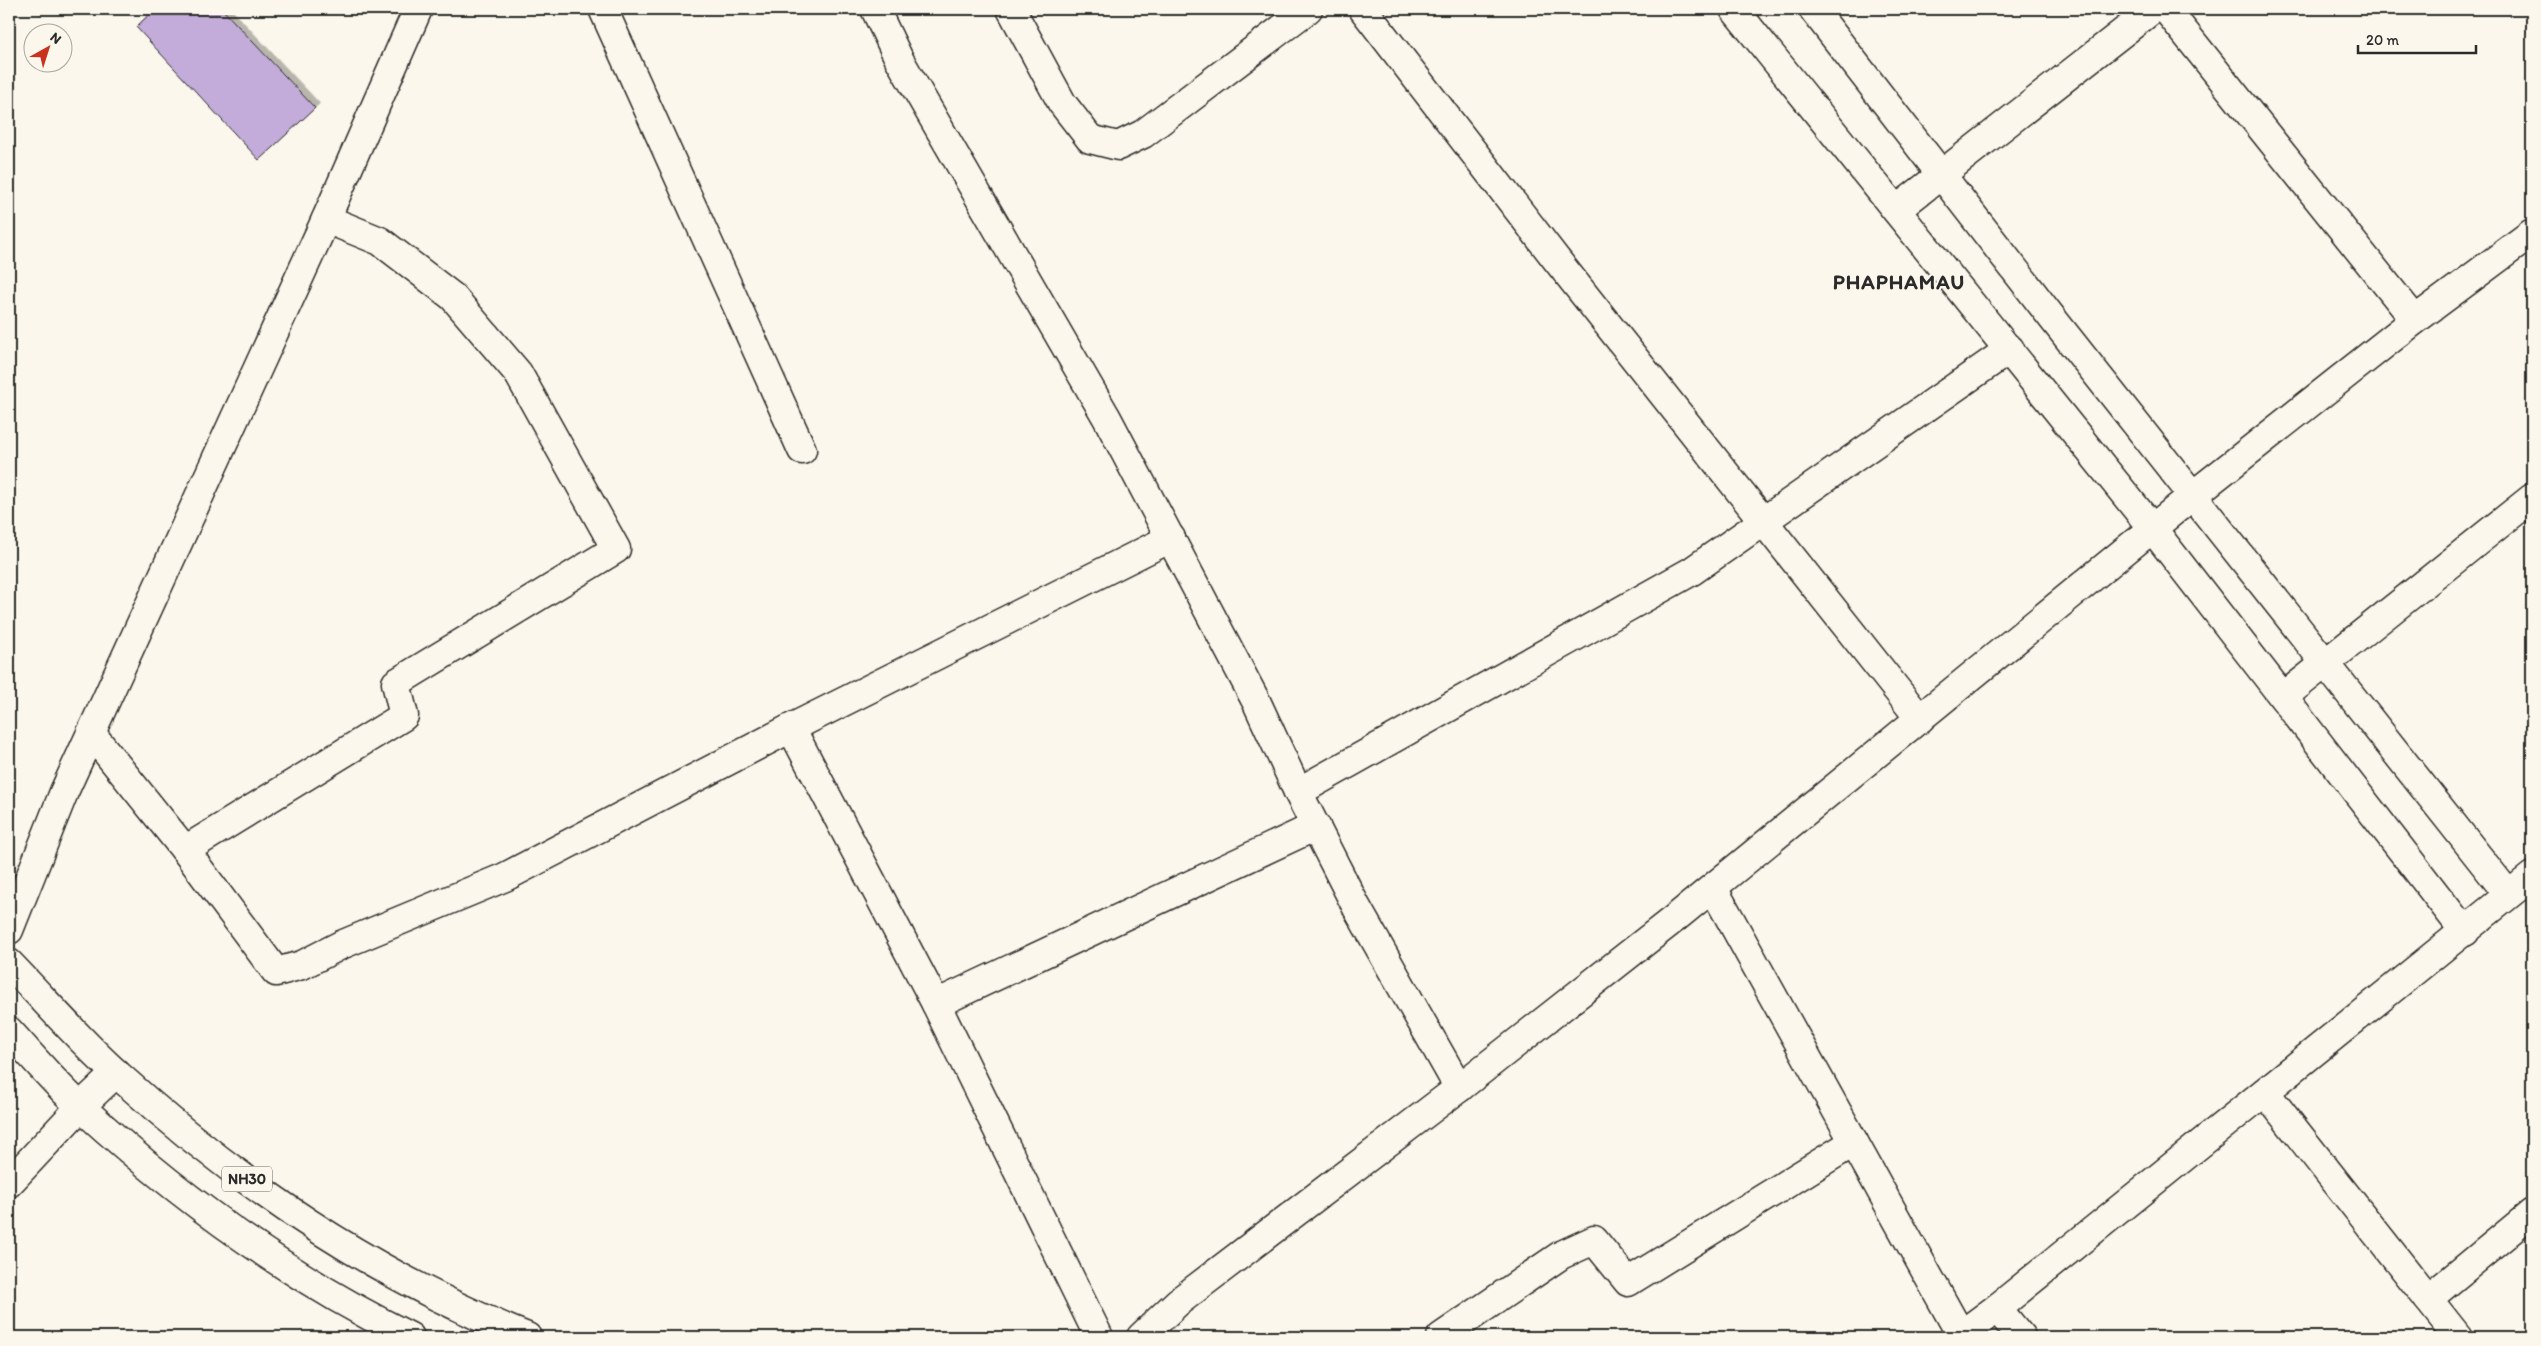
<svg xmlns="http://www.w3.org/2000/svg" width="2541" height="1346" font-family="Itim,sans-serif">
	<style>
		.building { fill: #c3abda; stroke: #2b2b2b; filter: url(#shadow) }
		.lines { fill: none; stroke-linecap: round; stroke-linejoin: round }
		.street-casing { stroke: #2b2b2b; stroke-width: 31 }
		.highway-casing { stroke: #2b2b2b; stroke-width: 31 }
		.street { stroke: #fbf7ec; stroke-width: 28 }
		.highway { stroke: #fbf7ec; stroke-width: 28 }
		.labels { text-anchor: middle; stroke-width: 4; stroke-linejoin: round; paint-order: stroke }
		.shield { fill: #fbf7ec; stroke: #696865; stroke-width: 1 }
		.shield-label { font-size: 15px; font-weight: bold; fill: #2b2b2b }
		.district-label { font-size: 21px; font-weight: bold; letter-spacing: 1px; fill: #2b2b2b; stroke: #fbf7ec }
	</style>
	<defs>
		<filter id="shadow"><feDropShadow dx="4.5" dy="-4.5" stdDeviation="0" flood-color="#0004"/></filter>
	</defs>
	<rect width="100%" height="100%" fill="#fbf7ec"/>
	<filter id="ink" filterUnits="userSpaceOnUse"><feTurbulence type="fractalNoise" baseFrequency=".02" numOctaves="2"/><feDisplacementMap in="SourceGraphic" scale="10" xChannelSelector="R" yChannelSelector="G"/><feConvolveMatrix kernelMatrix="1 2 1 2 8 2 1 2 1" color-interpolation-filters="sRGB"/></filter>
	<g filter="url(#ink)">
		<path class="building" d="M 155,9 L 222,9 L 315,108 L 259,160 L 136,27 Z"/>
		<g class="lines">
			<g class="street-casing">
				<g id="street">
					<path d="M 603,9 L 802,450"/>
					<path d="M 875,9 L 899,59 L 1107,418 L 1257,703 L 1298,792 L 1357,908 L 1459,1088"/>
					<path d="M 1011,9 L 1062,103 L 1090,139 L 1118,146 L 1143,134 L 1308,9"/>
					<path d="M 1363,9 L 1556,259 L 1920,719"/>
					<path d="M 1734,9 L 2152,528 L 2465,932"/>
					<path d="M 1813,9 L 2053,319 L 2508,894"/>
					<path d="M 2166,9 L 2415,320"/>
					<path d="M 1896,210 L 2153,9"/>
					<path d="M 2283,697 L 2532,498"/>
					<path d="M 791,728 L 936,1004"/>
					<path d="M 91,733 L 185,850 L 276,972 L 302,965 L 341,945 L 505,877 L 791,728 L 1171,538"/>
					<path d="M 1298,792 L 1692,571 L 2010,349"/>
					<path d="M 185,850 L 404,716 L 396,683 L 616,549 L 518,373 L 453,297 L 380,241 L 326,219"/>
					<path d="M 1713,888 L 1961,1335"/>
					<path d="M 9,930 L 64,792 L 326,219 L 418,9"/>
					<path d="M 2265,1092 L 2428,1299"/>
					<path d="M 9,1183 L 80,1107 L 116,1073"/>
					<path d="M 1099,1337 L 936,1004 L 1316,826"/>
					<path d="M 1141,1337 L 1178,1302 L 1459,1088 L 1679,915 L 2192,496 L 2415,320 L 2532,233"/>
					<path d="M 1441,1337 L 1561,1255 L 1594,1240 L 1628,1282 L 1854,1142"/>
					<path d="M 1958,1337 L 1997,1308"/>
					<path d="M 2021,1337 L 1997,1308 L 2532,876"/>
					<path d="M 2458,1337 L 2428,1299 L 2532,1213"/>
				</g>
			</g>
			<g class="highway-casing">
				<g id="highway">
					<path d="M 9,963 C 45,1000 79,1040 117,1074 C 238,1184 375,1276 527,1337"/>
					<path d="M 9,1031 C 33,1057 56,1085 82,1108 C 180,1198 291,1278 410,1337"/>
				</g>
			</g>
			<use href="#street" class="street"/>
			<use href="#highway" class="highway"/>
		</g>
	</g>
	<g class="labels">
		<rect class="shield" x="222" y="1166.5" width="50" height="25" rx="4"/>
		<g class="shield-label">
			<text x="247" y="1184">NH30</text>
		</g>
		<g class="district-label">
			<text x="1899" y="289">PHAPHAMAU</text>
		</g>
	</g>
	<rect width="2541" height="1346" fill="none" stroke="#fbf7ec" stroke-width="30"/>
	<rect x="15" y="15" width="2511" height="1316" fill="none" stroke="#2b2b2b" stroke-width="2" filter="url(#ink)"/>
	<g transform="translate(48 48) rotate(39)"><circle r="24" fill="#fbf7ec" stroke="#a8a59f"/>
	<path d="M0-4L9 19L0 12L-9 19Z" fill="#c8321e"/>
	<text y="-8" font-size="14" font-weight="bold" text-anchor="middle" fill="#2b2b2b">N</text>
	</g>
	<path d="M2358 45v8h118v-8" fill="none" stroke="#2b2b2b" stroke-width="2.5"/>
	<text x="2366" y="45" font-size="15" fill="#2b2b2b" stroke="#fbf7ec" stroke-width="4" paint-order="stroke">20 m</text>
</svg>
